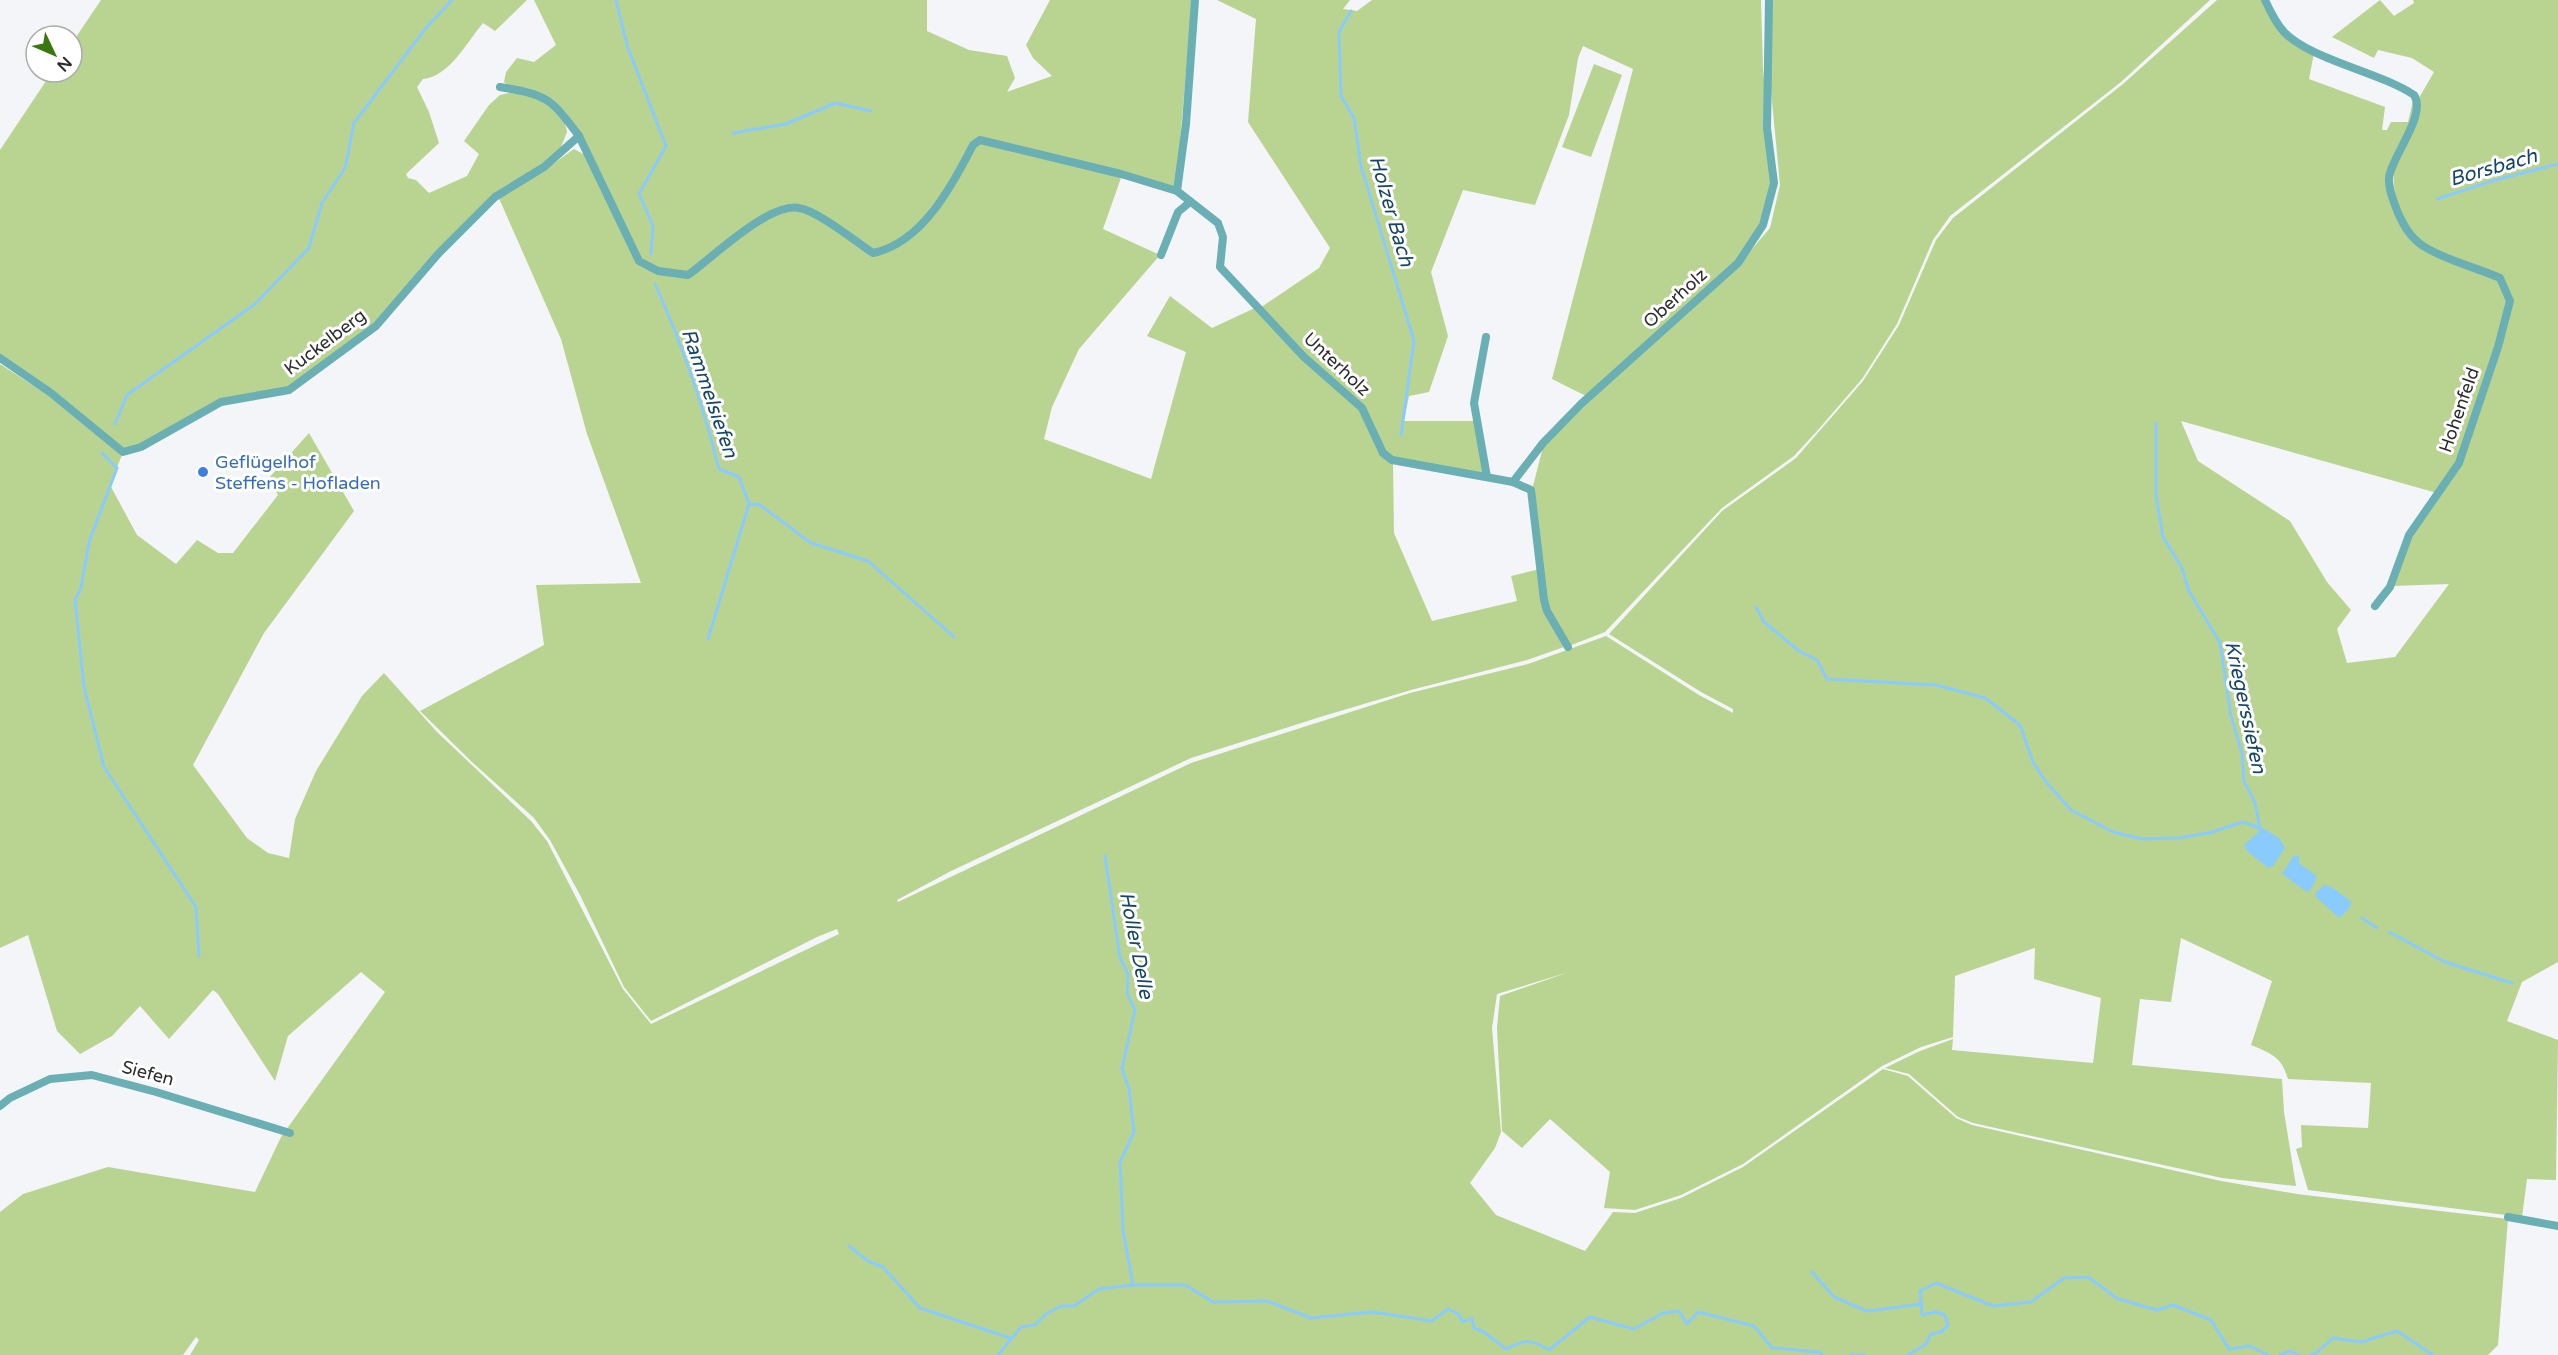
<svg xmlns="http://www.w3.org/2000/svg" width="2558" height="1355" font-family="'Varela Round',sans-serif">
	<style>
		.green { fill: #b9d490 }
		.water { fill: #8acbfe }
		.lines { fill: none; stroke-linecap: round; stroke-linejoin: round }
		.stream { stroke: #8acbfe; stroke-width: 3 }
		.street { stroke: #69afb3; stroke-width: 8 }
		.shop-dot { fill: #3f7fe0; stroke: #fff; stroke-width: 2 }
		.labels { text-anchor: middle; stroke-width: 6; stroke-linejoin: round; paint-order: stroke }
		.street-label { font-size: 18px; fill: #2b2c2d; stroke: #fff }
		.shop-label { font-size: 18px; fill: #366cbe; stroke: #fff; text-anchor: start }
		.water-label { font-size: 20px; font-style: italic; fill: #154667; stroke: #fff }
	</style>
	<rect width="100%" height="100%" fill="#f3f5f8"/>
	<g class="green">
		<path d="M 101,0 L 527,0 L 495,31 L 483,23 C 467,42 449,77 423,79 L 417,87 L 429,112 L 439,143 L 406,174 L 408,178 L 416,180 L 429,193 L 467,176 L 479,154 L 464,141 L 489,105 L 500,95 L 513,92 L 542,98 L 565,123 L 567,132 L 561,147 L 551,159 L 493,197 L 376,325 L 286,391 L 219,400 L 139,445 L 121,449 L 0,360 L 0,150 L 52,72 L 72,72 L 72,43 Z"/>
		<path d="M 534,0 L 927,0 L 927,31 L 969,50 L 1007,56 L 1015,78 L 1007,92 L 1052,76 L 1033,58 L 1026,45 L 1050,0 L 1192,0 L 1176,190 L 1121,173 L 982,139 L 972,144 L 944,197 L 926,217 L 889,248 L 873,251 C 853,237 825,214 802,206 C 773,197 720,250 696,267 L 697,269 L 746,230 L 788,208 L 800,209 L 816,217 L 872,254 C 921,247 953,186 974,147 L 981,141 L 1122,175 L 1103,229 L 1160,255 L 1079,349 L 1052,407 L 1044,439 L 1151,479 L 1186,352 L 1147,336 L 1170,296 L 1212,328 L 1257,307 L 1301,357 L 1361,409 L 1382,454 L 1393,462 L 1394,533 L 1432,621 L 1517,601 L 1511,576 L 1540,569 L 1545,611 L 1564,647 L 1527,660 L 1411,690 L 1320,717 L 1191,758 L 951,871 L 897,900 L 898,902 L 1191,763 L 1410,693 L 1528,664 L 1606,636 L 1699,695 L 1733,713 L 1733,709 L 1701,692 L 1609,634 L 1722,511 L 1796,458 L 1863,381 L 1899,325 L 1936,240 L 1953,218 L 2123,84 L 2217,0 L 2263,0 C 2278,29 2285,38 2314,53 L 2309,79 L 2385,107 L 2382,130 L 2387,130 L 2391,122 L 2408,122 L 2413,101 C 2416,121 2401,139 2394,157 C 2385,177 2387,191 2395,210 C 2398,218 2402,228 2408,235 C 2429,259 2470,267 2499,279 L 2509,302 L 2497,346 L 2458,462 L 2437,493 L 2181,421 L 2198,461 L 2290,521 L 2327,582 L 2351,610 L 2337,629 L 2347,663 L 2395,657 L 2449,584 L 2392,586 L 2411,535 L 2460,464 L 2512,303 L 2500,275 L 2422,244 L 2409,233 L 2395,196 L 2393,172 L 2418,117 L 2419,98 L 2434,72 L 2412,58 L 2378,50 L 2374,58 L 2332,37 L 2380,0 L 2394,16 L 2414,3 L 2413,0 L 2558,0 L 2558,962 L 2522,982 L 2507,1021 L 2558,1040 L 2556,1180 L 2527,1179 L 2522,1217 L 2308,1190 L 2296,1149 L 2302,1147 L 2301,1125 L 2368,1128 L 2371,1083 L 2288,1079 C 2281,1056 2272,1054 2251,1045 L 2272,981 L 2181,938 L 2171,1002 L 2140,999 L 2132,1065 L 2282,1079 L 2284,1112 L 2296,1186 L 2222,1178 L 1973,1123 L 1958,1117 L 1909,1074 L 1885,1068 L 1920,1051 L 1953,1039 L 1952,1050 L 2093,1063 L 2101,998 L 2034,979 L 2035,948 L 1955,976 L 1953,1037 L 1921,1047 L 1882,1066 L 1743,1164 L 1681,1195 L 1635,1210 L 1604,1208 L 1610,1172 L 1550,1119 L 1522,1148 L 1502,1131 L 1497,1028 L 1500,996 L 1569,972 L 1497,994 L 1492,1028 L 1501,1132 L 1495,1148 L 1470,1183 L 1496,1215 L 1585,1251 L 1613,1212 L 1635,1213 L 1681,1198 L 1743,1167 L 1883,1069 L 1908,1076 L 1956,1118 L 1972,1125 L 2221,1181 L 2297,1194 L 2508,1219 L 2498,1345 L 2488,1355 L 190,1355 L 199,1340 L 196,1337 L 183,1355 L 0,1355 L 0,1212 L 23,1194 L 108,1167 L 255,1192 L 281,1137 L 385,992 L 361,972 L 288,1036 L 275,1081 L 218,994 L 213,990 L 169,1039 L 140,1006 L 112,1036 L 80,1054 L 57,1031 L 28,935 L 0,948 L 0,364 L 49,396 L 122,455 L 110,485 L 137,535 L 176,564 L 197,540 L 218,553 L 233,553 L 278,495 L 268,479 L 309,433 L 354,511 L 264,633 L 193,765 L 247,838 L 268,853 L 289,858 L 295,819 L 316,771 L 362,696 L 384,673 L 437,732 L 531,821 L 547,841 L 623,989 L 651,1024 L 839,934 L 837,929 L 817,937 L 651,1021 L 624,987 L 580,895 L 550,840 L 534,818 L 472,762 L 420,711 L 544,645 L 536,585 L 641,583 L 587,434 L 561,339 L 498,196 L 546,169 L 574,149 L 585,155 L 607,201 L 610,199 C 590,163 584,122 548,97 C 535,88 515,92 504,82 L 506,72 L 517,58 L 534,62 L 556,45 Z"/>
		<path d="M 1217,0 L 1350,0 L 1343,9 L 1357,11 L 1372,0 L 1761,0 L 1763,69 L 1774,185 L 1765,225 L 1737,262 L 1586,396 L 1552,379 L 1633,69 L 1583,46 L 1578,58 L 1569,115 L 1535,205 L 1463,190 L 1431,272 L 1448,336 L 1429,392 L 1409,396 L 1404,421 L 1475,421 L 1486,476 L 1392,458 L 1384,452 L 1363,406 L 1305,356 L 1260,308 L 1319,268 L 1330,248 L 1248,122 L 1256,19 Z"/>
		<path d="M 1766,0 L 2210,0 L 2121,82 L 1950,216 L 1933,240 L 1897,324 L 1862,379 L 1817,431 L 1794,456 L 1722,508 L 1605,632 L 1569,646 L 1548,610 L 1532,490 L 1544,443 L 1740,263 L 1770,228 L 1780,185 L 1769,70 Z"/>
		<path d="M 1594,64 L 1622,75 L 1591,157 L 1562,147 Z"/>
	</g>
	<g class="water">
		<path d="M 2263,828 L 2279,838 L 2285,848 L 2273,866 L 2268,868 L 2247,851 L 2244,845 Z"/>
		<path d="M 2293,856 L 2299,856 L 2299,863 L 2317,876 L 2313,887 L 2307,892 L 2282,874 Z"/>
		<path d="M 2324,885 L 2330,886 L 2352,902 L 2348,910 L 2339,918 L 2316,897 L 2315,893 Z"/>
	</g>
	<g class="lines">
		<g class="stream">
			<path d="M 616,1 L 628,48 L 666,146 L 639,194 L 653,226 L 651,254"/>
			<path d="M 1351,11 L 1339,32 L 1341,96 L 1354,118 L 1361,166 L 1414,341 L 1401,435"/>
			<path d="M 733,133 L 786,124 L 835,103 L 871,111"/>
			<path d="M 2437,199 L 2492,181 L 2558,164"/>
			<path d="M 655,284 C 682,344 703,405 719,469 L 739,477 L 749,504 L 708,639"/>
			<path d="M 2156,423 L 2156,496 L 2163,537 L 2182,568 L 2189,591 L 2220,643 L 2231,716 L 2242,754 L 2244,781 L 2255,803 L 2260,829"/>
			<path d="M 115,424 L 127,395 L 255,304 L 309,248 L 322,203 L 345,168 L 354,123 L 425,29 L 452,0"/>
			<path d="M 102,453 L 117,468 L 89,542 L 81,588 L 75,600 L 84,687 L 104,767 L 196,907 L 199,956"/>
			<path d="M 749,504 L 760,505 L 811,543 L 868,561 L 954,637"/>
			<path d="M 1756,607 L 1764,622 L 1799,651 L 1817,660 L 1827,679 L 1936,685 L 1985,698 L 2020,725 L 2033,762 L 2046,782 L 2071,810 L 2113,832 L 2142,839 L 2178,838 L 2209,833 L 2243,822 L 2260,828"/>
			<path d="M 1105,856 L 1120,958 L 1128,974 L 1127,993 L 1135,1010 L 1122,1068 L 1129,1089 L 1134,1132 L 1120,1162 L 1123,1230 L 1133,1285"/>
			<path d="M 2362,918 L 2377,928"/>
			<path d="M 2389,932 L 2445,962 L 2512,983"/>
			<path d="M 849,1246 L 868,1261 L 883,1267 L 920,1308 L 1010,1338"/>
			<path d="M 1812,1272 L 1834,1297 L 1867,1311 L 1922,1304"/>
			<path d="M 998,1355 L 1021,1327 L 1035,1325 L 1046,1314 L 1061,1306 L 1074,1306 L 1099,1289 L 1133,1285 L 1185,1285 L 1213,1302 L 1267,1301 L 1311,1318 L 1372,1312 L 1432,1321 L 1448,1309 L 1458,1314 L 1463,1322 L 1472,1318 L 1474,1328 L 1484,1332 L 1506,1349 C 1524,1339 1531,1339 1549,1350 L 1590,1317 L 1634,1329 L 1663,1313 L 1679,1311 L 1687,1324 L 1698,1312 L 1754,1326 L 1772,1348 C 1788,1348 1804,1352 1820,1352 L 1822,1355"/>
			<path d="M 1851,1355 L 1865,1355"/>
			<path d="M 1908,1355 L 1925,1345 L 1931,1334 L 1941,1332 L 1948,1326 L 1945,1315 L 1935,1312 L 1922,1315 L 1920,1291 L 1936,1283 L 1993,1306 L 2031,1302 L 2064,1278 L 2088,1277 L 2118,1299 L 2157,1310 L 2173,1305 L 2211,1320 L 2229,1349 L 2250,1346 L 2268,1355"/>
			<path d="M 2280,1355 L 2290,1351 L 2299,1355"/>
			<path d="M 2310,1355 L 2315,1354 L 2333,1338 L 2361,1342 L 2397,1331 L 2433,1355"/>
		</g>
		<g class="street">
			<path d="M 1195,0 L 1186,124 L 1177,191 L 1218,223 L 1223,237 L 1220,267 L 1304,357 L 1362,408 L 1383,453 L 1392,460 L 1513,482 L 1531,490 L 1544,600 L 1547,611 L 1568,647"/>
			<path d="M 2265,0 C 2270,11 2276,23 2284,32 C 2311,60 2380,72 2414,95 C 2427,115 2393,154 2389,177 C 2388,189 2394,202 2398,213 C 2404,226 2410,237 2423,246 C 2445,260 2475,267 2500,278 L 2510,301 L 2498,347 L 2459,463 L 2409,535 L 2390,587 L 2375,606"/>
			<path d="M 579,136 L 639,261 L 658,271 L 688,275 C 712,258 769,202 799,208 C 818,211 855,241 873,253 C 922,243 952,186 973,145 L 980,140 L 1121,174 L 1177,191"/>
			<path d="M 1161,255 L 1178,212 L 1190,202"/>
			<path d="M 1486,337 L 1474,403 L 1487,477"/>
			<path d="M 0,358 L 51,393 L 123,452 L 141,447 L 221,402 L 289,390 L 376,326 L 439,253 L 495,197 L 544,167 L 579,136 C 550,97 547,95 500,87"/>
			<path d="M 1513,482 L 1543,443 L 1581,404 L 1738,263 L 1763,225 L 1774,183 L 1767,128 L 1769,0"/>
			<path d="M 0,1106 L 10,1098 L 50,1079 L 92,1075 L 156,1092 L 290,1133"/>
			<path d="M 2508,1217 L 2558,1226"/>
		</g>
	</g>
	<circle class="shop-dot" cx="203" cy="472" r="6"/>
	<g class="labels">
		<g class="street-label">
			<text transform="translate(1675 298) rotate(-42)" y="6">Oberholz</text>
			<text transform="translate(325 342) rotate(-37)" y="6">Kuckelberg</text>
			<text transform="translate(1337 364) rotate(43)" y="6">Unterholz</text>
			<text transform="translate(2459 410) rotate(-71)" y="6">Hohenfeld</text>
			<text transform="translate(148 1073) rotate(15)" y="6">Siefen</text>
		</g>
		<g class="shop-label">
			<text x="215" y="468">Geflügelhof<tspan x="215" dy="21">Steffens - Hofladen</tspan></text>
		</g>
		<g class="water-label">
			<text transform="translate(2493 167) rotate(-16)" y="7">Borsbach</text>
			<text transform="translate(1392 211) rotate(74)" y="7">Holzer Bach</text>
			<text transform="translate(710 393) rotate(71)" y="7">Rammelsiefen</text>
			<text transform="translate(2246 707) rotate(78)" y="7">Kriegerssiefen</text>
			<text transform="translate(1137 945) rotate(79)" y="7">Holler Delle</text>
		</g>
	</g>
	<g transform="translate(54 54) rotate(134)"><circle r="28" fill="#ffffff" stroke="#aaabab" stroke-width="1.5"/>
	<path d="M0-4.5L10 22L0 15L-10 22Z" fill="#3b7710"/>
	<text y="-9" font-size="16" font-weight="bold" text-anchor="middle" fill="#2b2c2d">N</text>
	</g>
</svg>
